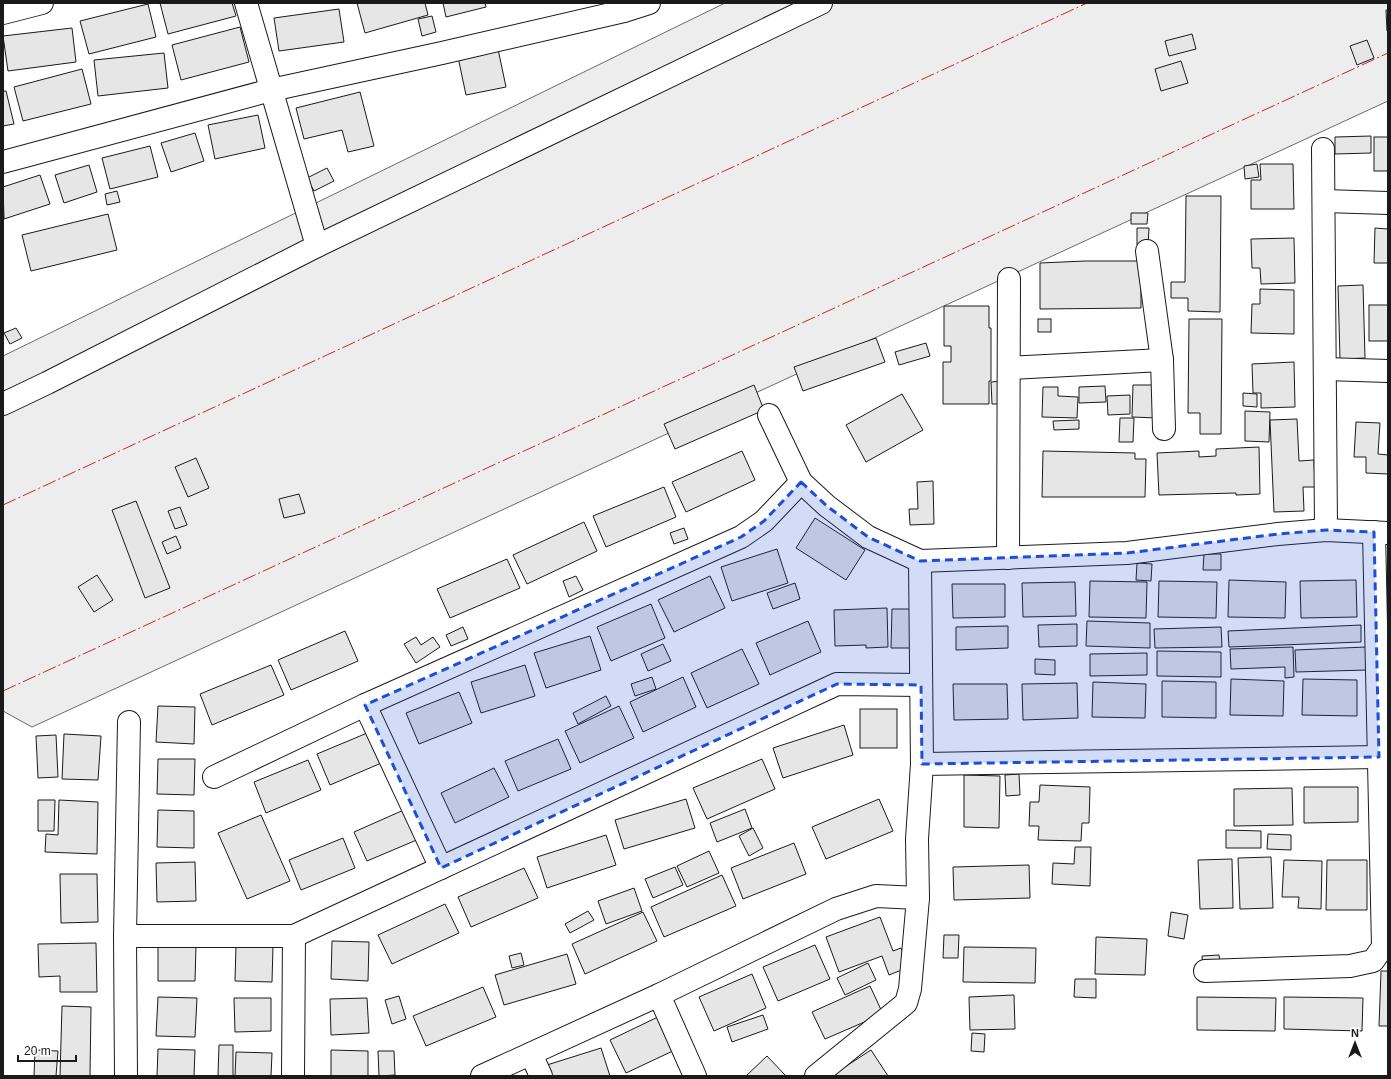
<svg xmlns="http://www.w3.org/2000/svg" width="1391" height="1079" font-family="Helvetica,sans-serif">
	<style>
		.green { fill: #ededed; stroke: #6a6a6a }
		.building { fill: #e6e6e6; stroke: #1a1a1a }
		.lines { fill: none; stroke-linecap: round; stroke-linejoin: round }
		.minor-casing { stroke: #1a1a1a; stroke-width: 24 }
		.minor { stroke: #fff; stroke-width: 22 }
		.power { stroke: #c62828; stroke-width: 1; stroke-dasharray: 14 3 2 3; stroke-linecap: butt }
		.marked { fill: #1d4ed8; fill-opacity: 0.2; stroke: #1d4ed8; stroke-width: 3; stroke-dasharray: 8 5; stroke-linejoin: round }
	</style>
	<rect width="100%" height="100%" fill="#fff"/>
	<path class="green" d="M 725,3 L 1388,3 L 1388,101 L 32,727 L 3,711 L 3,356 Z"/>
	<g class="building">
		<path d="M 160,3 L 232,3 L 236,16 L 168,34 Z"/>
		<path d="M 357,3 L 425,3 L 428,15 L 365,33 Z"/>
		<path d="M 443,3 L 485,3 L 486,7 L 446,17 Z"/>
		<path d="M 148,4 L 156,37 L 89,54 L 80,21 Z"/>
		<path d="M 339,9 L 344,42 L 279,51 L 274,18 Z"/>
		<path d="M 1386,10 L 1388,10 L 1388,31 L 1387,31 Z"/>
		<path d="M 432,16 L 436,32 L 422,36 L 418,19 Z"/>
		<path d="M 240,27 L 249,62 L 181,80 L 172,45 Z"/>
		<path d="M 72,28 L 76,62 L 8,71 L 3,36 Z"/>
		<path d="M 1192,34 L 1196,49 L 1169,56 L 1165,41 Z"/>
		<path d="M 1367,40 L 1374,58 L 1357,65 L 1350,46 Z"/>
		<path d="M 498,49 L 506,87 L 466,95 L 458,57 Z"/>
		<path d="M 164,53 L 168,88 L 98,96 L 94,60 Z"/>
		<path d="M 1181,61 L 1188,83 L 1161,91 L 1155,69 Z"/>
		<path d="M 82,69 L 91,104 L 23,121 L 14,87 Z"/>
		<path d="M 3,91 L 6,91 L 14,124 L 3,126 Z"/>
		<path d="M 360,92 L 374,146 L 348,152 L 342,130 L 304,139 L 296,108 Z"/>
		<path d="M 258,115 L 265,148 L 215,159 L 208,125 Z"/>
		<path d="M 195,133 L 204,161 L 171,172 L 161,143 Z"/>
		<path d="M 1371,136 L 1371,153 L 1335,154 L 1335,137 Z"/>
		<rect x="1374" y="137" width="14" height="34"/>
		<path d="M 150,146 L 158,177 L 110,189 L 102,158 Z"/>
		<path d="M 1257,164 L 1259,177 L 1245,179 L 1244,166 Z"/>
		<path d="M 1260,164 L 1293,164 L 1294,209 L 1251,209 L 1251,180 L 1261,180 Z"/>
		<path d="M 89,165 L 97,192 L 64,203 L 55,175 Z"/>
		<path d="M 327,168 L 334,181 L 314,191 L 307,178 Z"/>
		<path d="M 40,175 L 50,204 L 4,219 L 3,187 Z"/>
		<path d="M 117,191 L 120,202 L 107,205 L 105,194 Z"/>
		<path d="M 1186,196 L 1221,196 L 1220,312 L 1188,311 L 1188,298 L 1171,298 L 1171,282 L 1185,282 Z"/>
		<path d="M 1131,213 L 1148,213 L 1147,224 L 1131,224 Z"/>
		<path d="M 108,214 L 117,250 L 31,271 L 22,235 Z"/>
		<path d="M 1137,228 L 1149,228 L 1148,245 L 1137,245 Z"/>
		<path d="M 1375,228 L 1388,229 L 1388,263 L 1374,263 Z"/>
		<path d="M 1294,238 L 1295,283 L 1261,284 L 1260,268 L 1252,268 L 1251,239 Z"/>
		<path d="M 1085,261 L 1141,261 L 1141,308 L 1040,309 L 1040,263 Z"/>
		<path d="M 1363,285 L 1365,358 L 1340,359 L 1338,286 Z"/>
		<path d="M 1260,289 L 1294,290 L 1294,334 L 1251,333 L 1252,304 L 1260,304 Z"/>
		<rect x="1369" y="305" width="19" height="36"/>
		<path d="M 944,306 L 989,306 L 989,328 L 991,328 L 991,381 L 989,381 L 989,404 L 943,404 L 943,362 L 951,362 L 951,346 L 944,346 Z"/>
		<rect x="1038" y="319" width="13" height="13"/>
		<path d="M 1189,319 L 1222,319 L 1221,434 L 1200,434 L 1200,413 L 1188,413 Z"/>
		<path d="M 16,328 L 22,338 L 10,344 L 4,333 Z"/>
		<path d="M 876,338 L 885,362 L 803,391 L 794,367 Z"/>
		<path d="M 926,343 L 930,356 L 899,365 L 895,352 Z"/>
		<path d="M 1294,362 L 1295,407 L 1261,408 L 1261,393 L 1253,393 L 1252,364 Z"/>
		<path d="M 1002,381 L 1003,404 L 992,404 L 991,382 Z"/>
		<path d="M 754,385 L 764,410 L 675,449 L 664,424 Z"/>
		<path d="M 1133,385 L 1157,385 L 1157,418 L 1132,417 Z"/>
		<path d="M 1105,386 L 1106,402 L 1079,403 L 1079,387 Z"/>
		<path d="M 1043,387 L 1058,387 L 1058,396 L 1078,397 L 1077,418 L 1042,417 Z"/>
		<path d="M 1243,393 L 1257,394 L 1257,407 L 1243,406 Z"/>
		<path d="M 902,394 L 923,430 L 866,462 L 846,425 Z"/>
		<path d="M 1130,395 L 1130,414 L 1108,415 L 1107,396 Z"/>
		<path d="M 1245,411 L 1270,412 L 1269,442 L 1245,441 Z"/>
		<path d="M 1120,418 L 1134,418 L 1133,442 L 1119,442 Z"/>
		<path d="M 1297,419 L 1299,461 L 1314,460 L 1315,487 L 1303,487 L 1304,511 L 1274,512 L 1270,420 Z"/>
		<path d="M 1079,420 L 1079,429 L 1054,430 L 1053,421 Z"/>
		<path d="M 1356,422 L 1380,423 L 1378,454 L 1388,455 L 1388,474 L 1366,473 L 1366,457 L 1354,457 Z"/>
		<path d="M 1259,447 L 1260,494 L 1236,495 L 1236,493 L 1159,495 L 1157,453 L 1199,451 L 1199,457 L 1216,456 L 1216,449 Z"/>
		<path d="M 742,451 L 755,480 L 686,512 L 672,482 Z"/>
		<path d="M 1043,451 L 1135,453 L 1135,459 L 1146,459 L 1145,497 L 1042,497 Z"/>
		<path d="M 196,458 L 209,488 L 188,497 L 175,467 Z"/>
		<path d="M 933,481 L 934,524 L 910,525 L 909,509 L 918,509 L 917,482 Z"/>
		<path d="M 664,487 L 676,517 L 606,547 L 593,516 Z"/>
		<path d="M 299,494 L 305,513 L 284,518 L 279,499 Z"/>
		<path d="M 136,501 L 170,588 L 145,598 L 112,510 Z"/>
		<path d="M 180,507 L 187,525 L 175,529 L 168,511 Z"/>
		<path d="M 815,518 L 865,550 L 846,580 L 796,548 Z"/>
		<path d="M 584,522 L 597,551 L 527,584 L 513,555 Z"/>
		<path d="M 684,528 L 688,539 L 674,544 L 670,533 Z"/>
		<path d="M 176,536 L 181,548 L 167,554 L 162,542 Z"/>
		<path d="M 777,549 L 788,583 L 732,601 L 721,567 Z"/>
		<path d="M 1204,554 L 1221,554 L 1221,570 L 1203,570 Z"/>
		<path d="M 507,559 L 520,588 L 450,618 L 437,589 Z"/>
		<path d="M 1137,563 L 1152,564 L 1151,581 L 1136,580 Z"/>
		<path d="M 97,575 L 113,600 L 94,612 L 78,587 Z"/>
		<path d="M 576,576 L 583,590 L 569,597 L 563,581 Z"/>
		<path d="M 710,576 L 725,608 L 674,632 L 658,600 Z"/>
		<path d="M 1229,580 L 1286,582 L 1285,618 L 1228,617 Z"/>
		<path d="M 1356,580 L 1357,617 L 1301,618 L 1300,581 Z"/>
		<path d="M 1090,581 L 1147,582 L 1146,618 L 1089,617 Z"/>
		<path d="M 1159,581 L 1217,582 L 1216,618 L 1158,617 Z"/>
		<path d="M 1075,582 L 1076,616 L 1023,617 L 1022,583 Z"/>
		<path d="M 795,583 L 800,599 L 773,609 L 767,593 Z"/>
		<path d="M 952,584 L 1005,584 L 1005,617 L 953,618 Z"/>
		<path d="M 651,604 L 665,638 L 611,661 L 597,627 Z"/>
		<path d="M 887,608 L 888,647 L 866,648 L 866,645 L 835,646 L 834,610 Z"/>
		<path d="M 892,609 L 914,609 L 913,648 L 891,648 Z"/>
		<path d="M 808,621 L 821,652 L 770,675 L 756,643 Z"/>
		<path d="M 1087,621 L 1150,623 L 1150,648 L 1086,646 Z"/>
		<path d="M 1077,624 L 1077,646 L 1039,647 L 1038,625 Z"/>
		<path d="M 1361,625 L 1361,642 L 1229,647 L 1228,631 Z"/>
		<path d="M 1008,626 L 1008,648 L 956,650 L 956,627 Z"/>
		<path d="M 463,627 L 468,639 L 451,646 L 446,635 Z"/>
		<path d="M 1221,627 L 1222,647 L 1155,648 L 1154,629 Z"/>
		<path d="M 345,631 L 358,661 L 291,690 L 278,660 Z"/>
		<path d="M 590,636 L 601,670 L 546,688 L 534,653 Z"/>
		<path d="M 416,637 L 421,645 L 433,637 L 440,647 L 416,663 L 404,644 Z"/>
		<path d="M 663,644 L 671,661 L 648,671 L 641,654 Z"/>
		<path d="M 1293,647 L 1294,677 L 1285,678 L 1285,667 L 1231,669 L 1230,649 Z"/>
		<path d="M 1366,647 L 1367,670 L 1296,672 L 1295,650 Z"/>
		<path d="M 742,649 L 759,684 L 707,708 L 691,673 Z"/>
		<path d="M 1157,651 L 1221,652 L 1221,677 L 1157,676 Z"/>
		<path d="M 1147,653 L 1147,675 L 1090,676 L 1090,654 Z"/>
		<path d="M 1035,659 L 1055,660 L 1055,675 L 1035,674 Z"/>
		<path d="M 271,665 L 284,695 L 212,725 L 200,694 Z"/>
		<path d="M 525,665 L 535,696 L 481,713 L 471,682 Z"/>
		<path d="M 652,677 L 656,689 L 635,696 L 631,684 Z"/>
		<path d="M 683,677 L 696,707 L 643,732 L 630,702 Z"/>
		<path d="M 1231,679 L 1284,681 L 1283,716 L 1230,715 Z"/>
		<path d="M 1303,679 L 1357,680 L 1357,716 L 1302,715 Z"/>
		<path d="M 1162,681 L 1216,682 L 1216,718 L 1162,717 Z"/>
		<path d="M 1093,682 L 1146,684 L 1145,718 L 1092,717 Z"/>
		<path d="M 1077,683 L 1078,718 L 1023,720 L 1022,684 Z"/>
		<path d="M 953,684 L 1007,684 L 1008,719 L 954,720 Z"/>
		<path d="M 459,692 L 472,723 L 419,744 L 406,713 Z"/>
		<path d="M 606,696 L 611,706 L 578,724 L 573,713 Z"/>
		<path d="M 158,706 L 195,707 L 194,744 L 156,742 Z"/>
		<path d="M 619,706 L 634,738 L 580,763 L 565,731 Z"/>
		<rect x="860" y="709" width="37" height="39"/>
		<path d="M 844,725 L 853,755 L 783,778 L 773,748 Z"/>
		<path d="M 372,731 L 386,761 L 330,785 L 317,754 Z"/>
		<path d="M 64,734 L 101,736 L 98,780 L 62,779 Z"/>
		<path d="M 56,735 L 58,777 L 38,778 L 36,736 Z"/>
		<path d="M 558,739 L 571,769 L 518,791 L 505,761 Z"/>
		<path d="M 158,759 L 195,759 L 194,795 L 157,794 Z"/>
		<path d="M 762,759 L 775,789 L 707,819 L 693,788 Z"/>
		<path d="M 308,760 L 321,790 L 266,813 L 254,782 Z"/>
		<path d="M 494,768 L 509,797 L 455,823 L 441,793 Z"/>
		<path d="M 1019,774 L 1020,795 L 1006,796 L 1005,775 Z"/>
		<path d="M 964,775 L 1000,776 L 999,828 L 964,827 Z"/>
		<path d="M 1040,785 L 1090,787 L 1089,823 L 1082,823 L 1081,841 L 1038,840 L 1039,826 L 1029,826 L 1030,802 L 1039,802 Z"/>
		<path d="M 1304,787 L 1358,787 L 1358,822 L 1304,823 Z"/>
		<path d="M 1292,788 L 1293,825 L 1234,826 L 1234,789 Z"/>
		<path d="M 686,799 L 695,828 L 624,849 L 615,820 Z"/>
		<path d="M 879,799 L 893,831 L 826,859 L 812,827 Z"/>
		<path d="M 38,800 L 55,800 L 54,831 L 38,831 Z"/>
		<path d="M 59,800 L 98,802 L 97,854 L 45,852 L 46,834 L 58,835 Z"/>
		<path d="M 406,809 L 419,839 L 367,861 L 354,832 Z"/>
		<path d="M 745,809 L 752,828 L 717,842 L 710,823 Z"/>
		<path d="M 158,810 L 194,811 L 194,848 L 157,847 Z"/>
		<path d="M 261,815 L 290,881 L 247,899 L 218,833 Z"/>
		<path d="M 753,828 L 763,848 L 749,856 L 739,836 Z"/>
		<path d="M 1226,830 L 1261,831 L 1261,848 L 1226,848 Z"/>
		<path d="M 1268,834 L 1291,835 L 1291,850 L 1267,849 Z"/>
		<path d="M 606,835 L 616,865 L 547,888 L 537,857 Z"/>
		<path d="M 343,838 L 355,868 L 301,890 L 289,860 Z"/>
		<path d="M 794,843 L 806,874 L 743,899 L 731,868 Z"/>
		<path d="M 1075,847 L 1091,847 L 1090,886 L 1052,884 L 1053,863 L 1074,864 Z"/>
		<path d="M 709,851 L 719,873 L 687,887 L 677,866 Z"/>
		<path d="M 1271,857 L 1273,908 L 1240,909 L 1238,858 Z"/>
		<path d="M 1232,859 L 1233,908 L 1200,909 L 1198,860 Z"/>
		<path d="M 1284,860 L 1322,861 L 1321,909 L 1298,908 L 1299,897 L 1282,897 Z"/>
		<path d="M 1327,860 L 1367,860 L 1367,910 L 1326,910 Z"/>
		<path d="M 195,862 L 196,901 L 157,902 L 156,863 Z"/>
		<path d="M 1029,865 L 1030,898 L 954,900 L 953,867 Z"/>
		<path d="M 675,867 L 683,885 L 653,898 L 645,879 Z"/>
		<path d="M 524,868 L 538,898 L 471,927 L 458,897 Z"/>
		<path d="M 60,874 L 97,874 L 98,922 L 61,923 Z"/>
		<path d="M 722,875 L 736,906 L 664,937 L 651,907 Z"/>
		<path d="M 634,888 L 642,911 L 606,924 L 598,901 Z"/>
		<path d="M 445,904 L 459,933 L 392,964 L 378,935 Z"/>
		<path d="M 588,911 L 594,920 L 570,933 L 565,924 Z"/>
		<path d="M 643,912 L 657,941 L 585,974 L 572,944 Z"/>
		<path d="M 1171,912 L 1188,915 L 1184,939 L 1168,936 Z"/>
		<path d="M 880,917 L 893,951 L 901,948 L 909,967 L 889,975 L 882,956 L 839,972 L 826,937 Z"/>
		<path d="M 944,935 L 959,935 L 958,958 L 943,958 Z"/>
		<path d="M 1096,937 L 1147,939 L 1145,975 L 1095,974 Z"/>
		<path d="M 332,941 L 369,942 L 368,981 L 331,979 Z"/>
		<path d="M 96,943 L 97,992 L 60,992 L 60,976 L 39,977 L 38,944 Z"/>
		<path d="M 158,945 L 196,946 L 195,981 L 158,981 Z"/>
		<path d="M 236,945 L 273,946 L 272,982 L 235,981 Z"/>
		<path d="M 815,945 L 830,979 L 778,1001 L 763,967 Z"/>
		<path d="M 964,947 L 1036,948 L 1035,983 L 963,982 Z"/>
		<path d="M 521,953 L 524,965 L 512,968 L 509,956 Z"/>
		<path d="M 567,954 L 576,984 L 504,1005 L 495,975 Z"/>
		<path d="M 1219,955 L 1221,969 L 1203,971 L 1202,956 Z"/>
		<path d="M 868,963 L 876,980 L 845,995 L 837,978 Z"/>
		<path d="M 1381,971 L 1388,971 L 1388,1026 L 1379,1026 Z"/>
		<path d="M 752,974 L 766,1008 L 714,1031 L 699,997 Z"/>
		<path d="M 1075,979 L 1096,979 L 1096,998 L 1074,997 Z"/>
		<path d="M 870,986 L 883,1014 L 825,1039 L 812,1012 Z"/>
		<path d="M 483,987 L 496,1017 L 426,1046 L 413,1016 Z"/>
		<path d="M 1014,995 L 1015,1029 L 970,1030 L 969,997 Z"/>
		<path d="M 399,996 L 406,1019 L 392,1024 L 385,1000 Z"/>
		<path d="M 158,997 L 197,998 L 195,1037 L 156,1036 Z"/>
		<path d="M 1197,997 L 1276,998 L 1275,1031 L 1197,1030 Z"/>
		<path d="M 1284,997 L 1363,998 L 1362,1031 L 1284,1029 Z"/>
		<path d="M 234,998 L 271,998 L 271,1031 L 235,1032 Z"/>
		<path d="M 367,998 L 369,1033 L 331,1035 L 330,999 Z"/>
		<path d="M 62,1006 L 91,1007 L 90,1076 L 60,1076 Z"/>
		<path d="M 763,1015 L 768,1029 L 732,1042 L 727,1027 Z"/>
		<path d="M 660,1016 L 677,1049 L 626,1073 L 610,1040 Z"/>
		<path d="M 972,1033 L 985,1034 L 984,1052 L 971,1051 Z"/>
		<path d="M 219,1045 L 233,1045 L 233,1076 L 218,1076 Z"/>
		<path d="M 601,1048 L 610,1076 L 550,1076 L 547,1065 Z"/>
		<path d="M 158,1049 L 195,1050 L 194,1076 L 157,1076 Z"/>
		<path d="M 35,1050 L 58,1051 L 56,1076 L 34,1076 Z"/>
		<path d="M 331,1050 L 368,1051 L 368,1076 L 331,1076 Z"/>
		<path d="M 871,1050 L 888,1076 L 831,1076 Z"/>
		<path d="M 378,1051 L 394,1051 L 395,1075 L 379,1076 Z"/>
		<path d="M 236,1052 L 272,1053 L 271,1076 L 235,1076 Z"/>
		<path d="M 767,1056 L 786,1076 L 746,1076 Z"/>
	</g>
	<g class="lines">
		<g class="minor-casing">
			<g id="minor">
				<path d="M 246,3 L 317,246"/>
				<path d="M 3,13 L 42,3"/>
				<path d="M 1323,149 L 1326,530"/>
				<path d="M 3,162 L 271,90 L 442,53 L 624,11 L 649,3"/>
				<path d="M 1324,201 L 1388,203"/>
				<path d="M 1147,251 L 1162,360 L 1164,429"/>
				<path d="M 1009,368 L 1162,360"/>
				<path d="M 1325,369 L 1388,371"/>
				<path d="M 3,404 L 47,383 L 317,246 L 821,3"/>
				<path d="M 769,415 L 801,482 L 827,506 L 868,537 L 920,561 L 1127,553 L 1278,534 L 1326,530 L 1388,533"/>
				<path d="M 1008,558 L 1009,279"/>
				<path d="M 365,705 L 441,868"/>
				<path d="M 922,764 L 1379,757"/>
				<path d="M 214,777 L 365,705 L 741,537 L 764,521 L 801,482"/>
				<path d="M 125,936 L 294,936 L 837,684 L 921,685"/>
				<path d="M 1205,971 L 1350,966 L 1373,961 L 1383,947 L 1374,532"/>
				<path d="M 659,995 L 695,1076"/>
				<path d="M 531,1054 L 541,1076"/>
				<path d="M 126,1076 L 125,936 L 129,722"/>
				<path d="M 293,1076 L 294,936"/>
				<path d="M 482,1076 L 659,995 L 836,909 L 876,896 L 918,898"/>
				<path d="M 816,1076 L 906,1003 L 910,989 L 918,898 L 917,839 L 922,764 L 920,561"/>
			</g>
		</g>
		<use href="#minor" class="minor"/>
		<g class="power">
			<path d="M 3,505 L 1087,3"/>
			<path d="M 3,691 L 1388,53"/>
		</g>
	</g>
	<path class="marked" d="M 801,482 L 827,506 L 868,537 L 920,561 L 1127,553 L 1278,534 L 1326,530 L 1374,532 L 1379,757 L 922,764 L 921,685 L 837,684 L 441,868 L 365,705 L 741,537 L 764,521 Z"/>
	<rect width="1391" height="1079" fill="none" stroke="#1a1a1a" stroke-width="8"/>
	<g transform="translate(1355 1043)" stroke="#ffffff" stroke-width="3" paint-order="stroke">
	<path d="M0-3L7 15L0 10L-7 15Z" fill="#1a1a1a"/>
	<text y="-6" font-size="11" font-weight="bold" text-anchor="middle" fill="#1a1a1a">N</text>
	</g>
	<path d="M18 1055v6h58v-6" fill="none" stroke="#1a1a1a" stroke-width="2"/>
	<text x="24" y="1055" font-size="12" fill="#1a1a1a" stroke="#ffffff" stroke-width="3" paint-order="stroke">20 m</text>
</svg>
